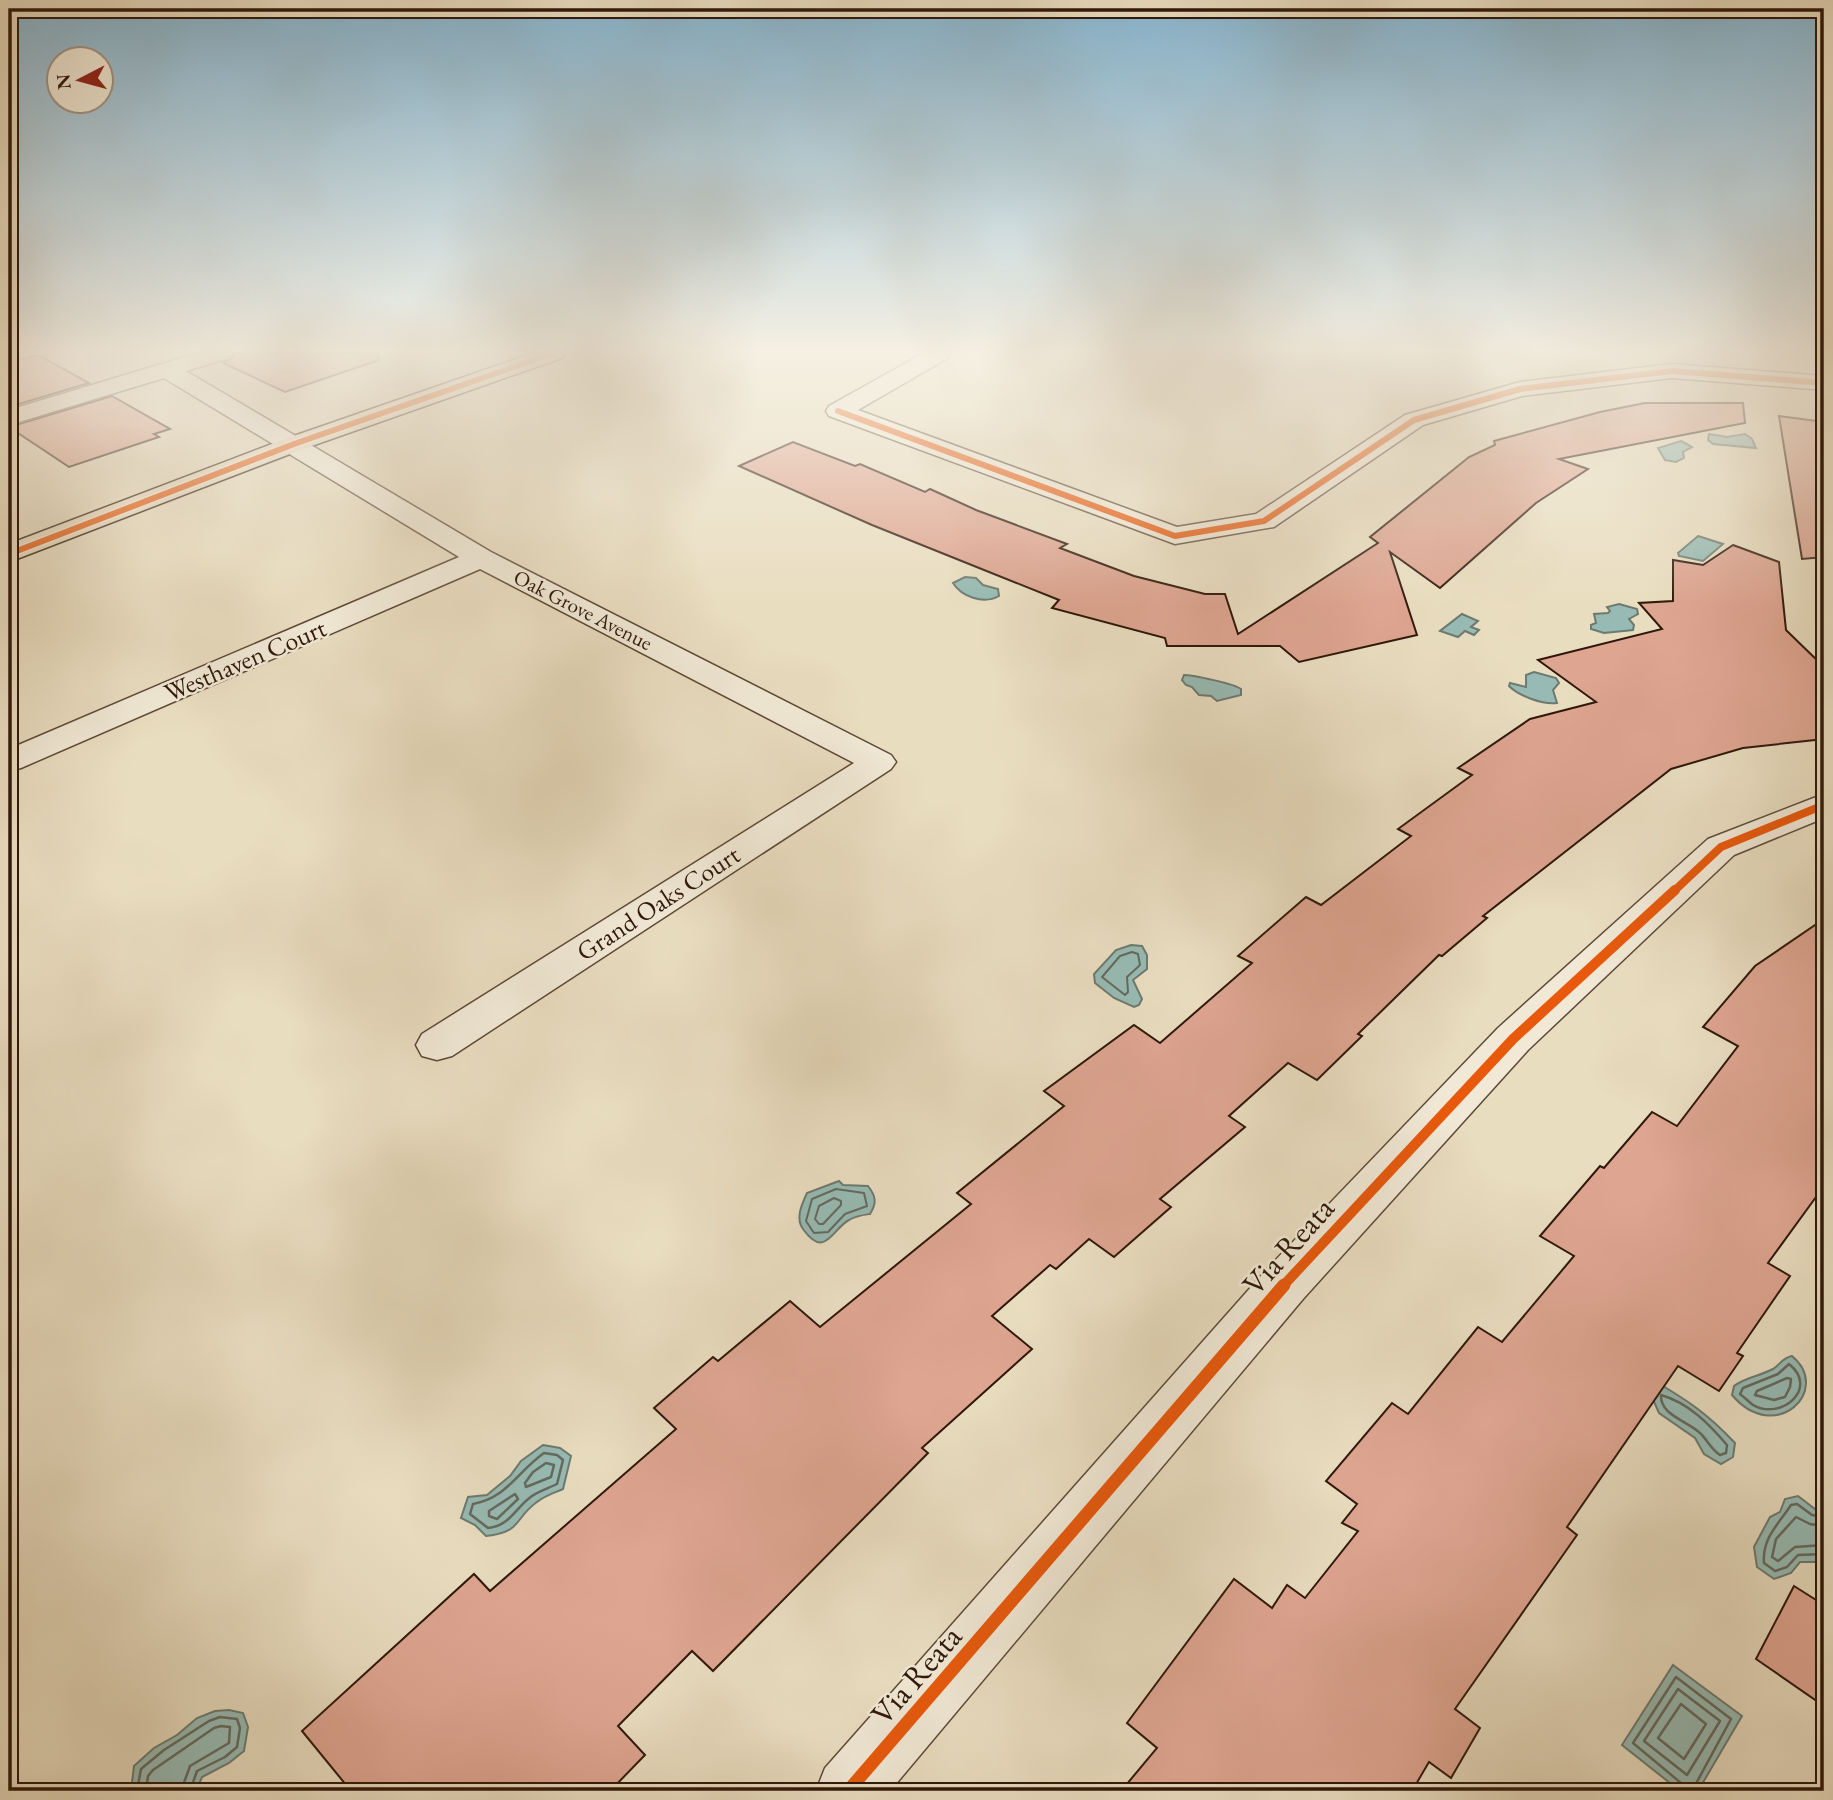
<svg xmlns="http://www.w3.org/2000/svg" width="1833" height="1800" font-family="'EB Garamond',serif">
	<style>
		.water { fill: #97bbb4; stroke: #6d7a70; stroke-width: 2 }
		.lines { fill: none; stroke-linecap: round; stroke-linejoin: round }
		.shore-far1 { stroke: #636a5f; stroke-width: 2 }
		.shore { stroke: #636a5f; stroke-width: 2.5 }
		.building { fill: #dea591; stroke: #2f180a; stroke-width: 2 }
		.minor-casing { stroke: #5e4938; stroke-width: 3 }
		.major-casing { stroke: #2f180a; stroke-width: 3 }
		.minor { fill: #f1e9d6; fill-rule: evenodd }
		.major { fill: #e9ddc0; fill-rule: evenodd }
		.cycleway-far3-casing { stroke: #f1e9d6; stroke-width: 9 }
		.cycleway-far2-casing { stroke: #f1e9d6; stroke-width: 11 }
		.cycleway-far1-casing { stroke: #f1e9d6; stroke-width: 14 }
		.cycleway-casing { stroke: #f1e9d6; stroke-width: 18 }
		.cycleway-far3 { stroke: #e8590c; stroke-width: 6 }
		.cycleway-far2 { stroke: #e8590c; stroke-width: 8 }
		.cycleway-far1 { stroke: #e8590c; stroke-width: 10 }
		.cycleway { stroke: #e8590c; stroke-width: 13 }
		.labels { text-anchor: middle; stroke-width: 5; stroke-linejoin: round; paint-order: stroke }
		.far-street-label { font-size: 21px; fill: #2f180a; stroke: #f1e9d6 }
		.street-label { font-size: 26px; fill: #2f180a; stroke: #f1e9d6 }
		.near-street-label { font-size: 32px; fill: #2f180a; stroke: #f1e9d6 }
	</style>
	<rect width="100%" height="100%" fill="#e9ddc0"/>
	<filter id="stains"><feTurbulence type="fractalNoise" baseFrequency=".00286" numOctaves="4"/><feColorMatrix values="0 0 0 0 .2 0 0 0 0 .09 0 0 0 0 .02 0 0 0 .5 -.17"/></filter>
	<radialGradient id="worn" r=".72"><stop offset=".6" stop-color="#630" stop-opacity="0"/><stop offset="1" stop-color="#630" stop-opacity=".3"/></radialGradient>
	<g class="water">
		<path d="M 1709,434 L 1727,437 L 1745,434 L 1752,439 L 1756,448 L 1713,444 L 1708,440 Z"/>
		<path d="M 1681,441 L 1692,447 L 1683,452 L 1684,458 L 1676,462 L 1665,460 L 1658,448 Z"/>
		<path d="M 1698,536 L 1723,544 L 1703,561 L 1679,556 L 1678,553 Z"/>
		<path d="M 965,577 L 976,578 L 983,585 L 998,589 L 999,596 C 983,605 961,596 953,583 Z"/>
		<path d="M 1619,604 L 1637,609 L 1638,614 L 1629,619 L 1634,625 L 1633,630 L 1604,633 L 1591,629 L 1591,625 L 1596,623 L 1594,614 L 1608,613 L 1610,611 L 1607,607 Z"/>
		<path d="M 1462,614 L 1478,621 L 1471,627 L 1479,630 L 1474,635 L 1465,631 L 1458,637 L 1440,631 Z"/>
		<path d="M 1534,672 L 1556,678 L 1559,683 L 1553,690 L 1557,703 C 1543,705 1519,696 1509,686 L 1510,683 L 1526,687 L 1526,675 Z"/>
		<path d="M 1184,675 C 1193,675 1235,684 1241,689 L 1241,695 L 1217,701 L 1211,696 L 1199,695 L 1192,687 L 1186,685 L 1182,680 Z"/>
		<path d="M 1131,945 L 1142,946 L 1147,955 L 1147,969 L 1133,980 L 1142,999 L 1139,1005 L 1134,1007 L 1114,998 L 1095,983 L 1094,974 L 1116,950 Z"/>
		<path d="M 839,1181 L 843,1185 L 868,1186 C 876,1196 877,1203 870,1214 C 863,1215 855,1216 849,1220 C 832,1229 825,1260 803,1229 C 795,1218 802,1204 807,1193 Z"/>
		<path d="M 1792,1356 C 1833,1390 1775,1446 1732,1395 L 1734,1386 C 1746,1377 1760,1376 1773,1369 C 1781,1364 1782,1358 1792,1356 Z"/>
		<path d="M 1648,1377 C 1685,1399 1705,1411 1735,1443 L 1733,1457 L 1721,1464 L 1704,1454 L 1695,1438 L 1659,1413 L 1651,1395 Z"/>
		<path d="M 543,1445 L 560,1448 L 571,1456 L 563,1489 C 554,1493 544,1496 537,1502 C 514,1518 523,1532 486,1536 L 475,1525 L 461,1518 L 468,1497 L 487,1495 L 510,1476 L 521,1461 Z"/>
		<path d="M 1798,1496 L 1815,1509 L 1824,1511 L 1824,1552 L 1821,1562 L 1800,1562 L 1791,1573 L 1774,1579 L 1757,1567 L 1754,1547 L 1770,1517 L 1780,1512 L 1785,1499 Z"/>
		<path d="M 1673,1665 L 1742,1716 L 1698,1791 L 1680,1791 L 1622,1745 Z"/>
		<path d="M 229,1710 L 243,1713 L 248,1727 L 244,1751 L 229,1763 L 202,1777 L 196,1791 L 131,1791 L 134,1766 L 154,1748 L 177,1735 L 197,1718 L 215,1711 Z"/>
	</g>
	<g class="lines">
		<g class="shore-far1">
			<path d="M 1132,952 L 1138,954 L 1140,965 L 1127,977 L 1128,992 L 1125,995 L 1102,977 L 1120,956 Z"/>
			<path d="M 836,1189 L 864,1193 L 867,1206 L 845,1214 L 828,1232 L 814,1233 L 806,1221 L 812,1199 Z"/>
			<path d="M 834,1198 L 841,1201 L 841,1205 L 823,1224 L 819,1224 L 815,1219 L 819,1206 Z"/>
		</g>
		<g class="shore">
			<path d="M 1789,1364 C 1820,1389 1780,1421 1753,1405 C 1749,1402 1744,1397 1740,1394 L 1743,1388 L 1778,1374 Z"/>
			<path d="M 1787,1378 L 1791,1379 L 1790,1387 L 1785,1397 L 1774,1400 L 1755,1395 L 1757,1391 Z"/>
			<path d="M 1661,1395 C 1689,1403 1709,1424 1727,1445 L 1726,1453 L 1720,1455 C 1711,1449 1708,1441 1701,1434 C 1689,1421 1660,1416 1661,1395 Z"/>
			<path d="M 544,1453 L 557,1455 L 563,1460 L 557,1484 C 549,1488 539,1491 532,1496 C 515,1508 510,1526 488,1528 L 470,1514 L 473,1504 C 507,1498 517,1472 544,1453 Z"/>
			<path d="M 546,1463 L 554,1465 L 551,1477 L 526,1487 L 525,1483 L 533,1472 Z"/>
			<path d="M 515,1494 L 518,1499 L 497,1519 L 489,1516 L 489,1511 Z"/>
			<path d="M 1824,1517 L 1812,1515 L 1797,1504 L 1791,1505 C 1778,1525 1762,1538 1764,1563 L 1775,1571 L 1787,1567 L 1798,1555 L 1824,1554"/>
			<path d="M 1824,1526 L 1810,1524 L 1796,1517 L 1776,1539 L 1772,1557 L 1778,1561 L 1795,1547 L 1824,1545"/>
			<path d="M 1678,1689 L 1720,1721 L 1687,1775 L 1644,1741 Z"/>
			<path d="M 1681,1704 L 1706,1724 L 1684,1759 L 1658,1738 Z"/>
			<path d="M 137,1791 L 141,1769 L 164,1750 L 209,1721 L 220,1717 L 237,1719 L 240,1728 L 237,1747 L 225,1757 L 197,1771 L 190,1791"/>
			<path d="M 146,1791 L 148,1776 L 153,1770 L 214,1728 L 221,1726 L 230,1727 L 229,1743 L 190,1766 L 181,1791"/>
			<path d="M 1684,1791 L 1681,1783 L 1633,1743 L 1676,1677 L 1731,1719 L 1692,1791"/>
		</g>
	</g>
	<g class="building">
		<path d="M 235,353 L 378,353 L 379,360 L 285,392 L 223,363 L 231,359 Z"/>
		<path d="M 38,355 L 89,383 L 9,407 L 9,362 Z"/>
		<path d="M 112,396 L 170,429 L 154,434 L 159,437 L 69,467 L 9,427 Z"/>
		<path d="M 1645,403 L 1743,403 L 1745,423 L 1559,459 L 1588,469 L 1536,503 L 1440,588 L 1390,552 L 1417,635 L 1299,662 L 1280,646 L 1167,646 L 1165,638 L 1052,608 L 1059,600 L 872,525 L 739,466 L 793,442 L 855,466 L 860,464 L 925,492 L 930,489 L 976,510 L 1067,544 L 1060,548 L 1134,576 L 1205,594 L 1225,594 L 1238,634 L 1378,543 L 1370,537 L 1469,457 L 1495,445 L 1494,441 L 1600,412 Z"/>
		<path d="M 1779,416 L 1824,422 L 1824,557 L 1802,559 Z"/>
		<path d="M 1733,545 L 1779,562 L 1786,630 L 1824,667 L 1824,739 L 1743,748 L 1671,769 L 1483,916 L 1487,918 L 1442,956 L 1439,955 L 1358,1034 L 1362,1036 L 1317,1080 L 1288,1063 L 1229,1116 L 1245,1127 L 1160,1199 L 1171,1207 L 1114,1257 L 1089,1239 L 1056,1269 L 1050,1265 L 992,1316 L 1032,1349 L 922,1448 L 928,1453 L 713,1671 L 692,1651 L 618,1726 L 645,1755 L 610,1791 L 351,1791 L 302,1731 L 474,1574 L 490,1591 L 676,1429 L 654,1408 L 713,1357 L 718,1361 L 790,1301 L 820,1327 L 971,1204 L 957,1193 L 1064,1106 L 1044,1091 L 1134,1025 L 1160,1043 L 1252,963 L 1238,956 L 1306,897 L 1321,905 L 1411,836 L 1398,829 L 1472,775 L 1458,768 L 1530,719 L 1596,702 L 1538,660 L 1662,629 L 1639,603 L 1673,601 L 1673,560 L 1703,565 Z"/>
		<path d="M 1824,919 L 1824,1186 L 1768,1263 L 1790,1276 L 1737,1353 L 1743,1356 L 1719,1391 L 1678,1366 L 1567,1527 L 1577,1535 L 1455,1709 L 1480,1728 L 1451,1778 L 1429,1762 L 1412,1791 L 1121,1791 L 1157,1748 L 1127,1723 L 1234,1579 L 1272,1608 L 1287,1585 L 1305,1598 L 1358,1531 L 1342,1523 L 1357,1504 L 1326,1481 L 1392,1403 L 1408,1414 L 1478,1327 L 1502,1342 L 1574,1256 L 1540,1236 L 1600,1166 L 1604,1168 L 1652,1112 L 1677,1126 L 1738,1046 L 1703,1027 L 1755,966 Z"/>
		<path d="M 1794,1586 L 1824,1605 L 1824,1706 L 1756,1659 Z"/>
	</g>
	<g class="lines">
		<g class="minor-casing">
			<g id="minor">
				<path d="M 198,353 L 232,353 L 229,358 L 186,371 L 491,552 L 891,755 L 896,762 L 891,769 L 452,1056 L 437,1060 L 422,1056 L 416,1045 L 422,1034 L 854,763 L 480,569 L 21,768 L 9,771 L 9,749 L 459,557 L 164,378 L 9,425 L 9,410 Z"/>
				<path d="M 924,353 L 951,353 L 948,358 L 858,410 L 1177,527 L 1256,514 L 1405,415 L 1520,382 L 1672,364 L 1824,376 L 1824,390 L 1672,378 L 1522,396 L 1423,425 L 1274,527 L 1175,544 L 829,416 L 826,411 L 829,406 Z"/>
				<path d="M 1824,794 L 1824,818 L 1734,855 L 1528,1050 L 1303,1299 L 890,1791 L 816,1791 L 825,1768 L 1267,1269 L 1498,1028 L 1708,839 Z"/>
			</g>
		</g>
		<g class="major-casing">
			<path id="major" d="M 533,353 L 565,353 L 562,358 L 303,449 L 9,562 L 9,544 L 285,439 Z"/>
		</g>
		<use href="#minor" class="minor"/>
		<use href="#major" class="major"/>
		<g class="cycleway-far3-casing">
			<g id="cycleway-far3">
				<path d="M 838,411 L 1175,536 L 1264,521 L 1414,420 L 1520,389 L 1672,371 L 1824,383"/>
				<path d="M 9,554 L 294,444 L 554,353"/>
			</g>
		</g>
		<g class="cycleway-far2-casing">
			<path id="cycleway-far2" d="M 1673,892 L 1721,847 L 1824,805"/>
		</g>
		<g class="cycleway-far1-casing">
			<path id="cycleway-far1" d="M 1282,1287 L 1513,1039 L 1675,890"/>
		</g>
		<g class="cycleway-casing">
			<path id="cycleway" d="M 848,1791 L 1284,1285"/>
		</g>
		<use href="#cycleway-far3" class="cycleway-far3"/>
		<use href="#cycleway-far2" class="cycleway-far2"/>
		<use href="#cycleway-far1" class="cycleway-far1"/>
		<use href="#cycleway" class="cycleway"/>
	</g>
	<linearGradient id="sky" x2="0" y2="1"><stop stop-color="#87b7d3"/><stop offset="0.58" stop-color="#f5f0e3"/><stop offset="1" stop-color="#f5f0e3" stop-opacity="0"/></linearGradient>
	<rect width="1833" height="605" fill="url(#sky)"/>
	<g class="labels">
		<g class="far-street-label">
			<text transform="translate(583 610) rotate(27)" y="7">Oak Grove Avenue</text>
		</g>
		<g class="street-label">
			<text transform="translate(245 660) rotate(-23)" y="9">Westhaven Court</text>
			<text transform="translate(658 903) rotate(-33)" y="9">Grand Oaks Court</text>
		</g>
		<g class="near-street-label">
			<text transform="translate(1288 1246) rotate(-48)" y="11">Via Reata</text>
			<text transform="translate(916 1675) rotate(-49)" y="11">Via Reata</text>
		</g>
	</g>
	<rect width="1833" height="1800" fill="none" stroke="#e9ddc0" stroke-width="35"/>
	<rect x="10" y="10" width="1812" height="1779" fill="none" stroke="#2f180a" stroke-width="3.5"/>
	<rect x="18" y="18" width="1798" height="1765" fill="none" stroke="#2f180a" stroke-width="2"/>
	<g transform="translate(80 80) rotate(264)"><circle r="33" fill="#f1e9d6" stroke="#a39584" stroke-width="2"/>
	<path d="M0-5L12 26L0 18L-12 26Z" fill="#8f2418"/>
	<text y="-10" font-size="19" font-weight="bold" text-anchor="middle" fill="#2f180a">N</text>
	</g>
	<rect width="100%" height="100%" filter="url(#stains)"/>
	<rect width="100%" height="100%" fill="url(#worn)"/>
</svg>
